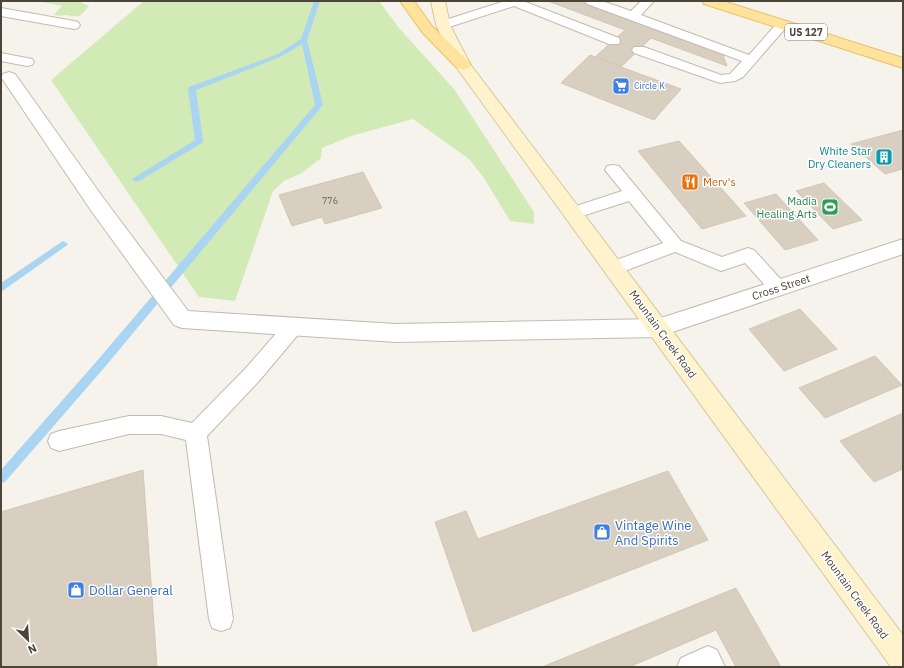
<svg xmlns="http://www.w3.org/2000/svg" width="904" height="668" font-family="'IBM Plex Sans',sans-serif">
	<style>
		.green { fill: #d2eab5 }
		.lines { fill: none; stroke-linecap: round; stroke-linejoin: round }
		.stream { fill: #a9d4f2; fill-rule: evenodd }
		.building { fill: #d8cfc1; stroke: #d3c7b4 }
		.lane-casing { stroke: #c2bbae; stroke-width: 2 }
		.street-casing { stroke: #c2bbae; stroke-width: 2 }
		.secondary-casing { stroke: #d6c79b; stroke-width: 2 }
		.primary-casing { stroke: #e6c16a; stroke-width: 2 }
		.lane { fill: #fff; fill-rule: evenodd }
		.street { fill: #fff; fill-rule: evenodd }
		.secondary { fill: #fff3cd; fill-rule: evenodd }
		.primary { fill: #ffe39c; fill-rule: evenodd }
		.labels { text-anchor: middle; stroke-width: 3; stroke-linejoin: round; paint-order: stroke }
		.far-shop-label { font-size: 9px; fill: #366cbe; stroke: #fff; text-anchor: start }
		.number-label { font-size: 9px; fill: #6e675b }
		.shield { fill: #fff; stroke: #817c74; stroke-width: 1 }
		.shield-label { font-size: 10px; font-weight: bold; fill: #4b4439 }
		.culture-label { font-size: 11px; fill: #0d838f; stroke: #fff; text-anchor: end }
		.food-label { font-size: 11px; fill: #c56008; stroke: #fff; text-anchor: start }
		.leisure-label { font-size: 11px; fill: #27864d; stroke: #fff; text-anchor: end }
		.street-label { font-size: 11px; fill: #4b4439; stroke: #fff }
		.near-shop-label { font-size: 13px; fill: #366cbe; stroke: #fff; text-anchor: start }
	</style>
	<rect width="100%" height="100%" fill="#f6f3ec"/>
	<g class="green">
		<path d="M 38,1 L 78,1 L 89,6 C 81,16 79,18 67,15 C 63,15 59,16 54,15 L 62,6 Z"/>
		<path d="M 144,1 L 379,1 L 399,28 L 454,89 L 534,212 L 534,224 L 510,221 L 484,178 L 469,159 L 413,119 L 351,136 L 322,148 L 321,158 L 302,173 L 284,181 L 273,191 L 235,301 L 199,297 L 51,80 Z"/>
	</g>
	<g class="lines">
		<g class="stream">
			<path d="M 314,1 L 320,1 L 307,40 L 323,105 L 104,368 L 5,482 L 1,483 L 1,470 L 96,362 L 315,105 L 302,44 L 280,57 L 196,90 L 203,141 L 202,143 L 139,181 L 136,182 L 132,179 L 195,140 L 188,89 L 189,87 L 276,55 L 301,39 Z"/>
			<path d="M 63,241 L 68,244 L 66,246 L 1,292 L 1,283 Z"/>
		</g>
	</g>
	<g class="building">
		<path d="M 548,1 L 584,1 L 722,52 L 727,66 L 651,38 L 621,67 L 595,57 L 625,30 Z"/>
		<path d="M 590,55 L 621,67 L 681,89 L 654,120 L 561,83 Z"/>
		<path d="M 903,130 L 903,169 L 885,174 L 851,144 Z"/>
		<path d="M 679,141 L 746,216 L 702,229 L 638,151 Z"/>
		<path d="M 363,172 L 382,208 L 325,224 L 322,217 L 292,226 L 279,195 Z"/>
		<path d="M 824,183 L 862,220 L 833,229 L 796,191 Z"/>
		<path d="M 776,194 L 818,240 L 785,250 L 744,203 Z"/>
		<path d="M 800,309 L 837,349 L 784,371 L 749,329 Z"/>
		<path d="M 875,356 L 902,385 L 825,418 L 799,388 Z"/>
		<path d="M 903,413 L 903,469 L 874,482 L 840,441 Z"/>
		<path d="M 143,470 L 157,667 L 1,667 L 1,512 Z"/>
		<path d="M 668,471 L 708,540 L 473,632 L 435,522 L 466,511 L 478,539 Z"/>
		<path d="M 736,588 L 781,667 L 736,667 L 716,630 L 629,667 L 542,667 Z"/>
	</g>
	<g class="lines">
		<g class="lane-casing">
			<g id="lane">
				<path d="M 505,1 L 523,1 L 619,38 L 620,41 L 619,44 L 609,44 L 514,6 L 443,29 L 439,28 L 437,25 L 439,22 Z"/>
				<path d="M 585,1 L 602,1 L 631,11 L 641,1 L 654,1 L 641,15 L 749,55 L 779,21 L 787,21 L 789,24 L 743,77 L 735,81 L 720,83 L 634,53 L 632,50 L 634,47 L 644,47 L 721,75 L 730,74 L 742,61 L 587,4 Z"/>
				<path d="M 1,8 L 74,21 L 78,22 L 80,25 L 78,28 L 74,29 L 1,16 Z"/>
				<path d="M 1,53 L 32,59 L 34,62 L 32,65 L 27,66 L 1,61 Z"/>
				<path d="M 613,165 L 619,166 L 681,241 L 722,257 L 748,248 L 754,250 L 784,283 L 787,288 L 784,293 L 778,295 L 772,293 L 745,263 L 721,271 L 675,252 L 614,275 L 608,273 L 605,268 L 608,263 L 663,243 L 629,201 L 573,219 L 567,217 L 565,213 L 567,209 L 622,191 L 605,170 L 607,166 Z"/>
				<path d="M 294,318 L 301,321 L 303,326 L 301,331 L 259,381 L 207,436 L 233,619 L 230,628 L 221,631 L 212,628 L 209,619 L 186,440 L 161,434 L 129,434 L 59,451 L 51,448 L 48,441 L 51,434 L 59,431 L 129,416 L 161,416 L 192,423 L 245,369 L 287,321 Z"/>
				<path d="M 708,646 L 717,650 L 725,667 L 677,667 L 681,658 Z"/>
			</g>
		</g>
		<g class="street-casing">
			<path id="street" d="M 9,72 L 15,74 L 104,199 L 188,311 L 396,324 L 658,319 L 903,239 L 903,254 L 658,337 L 396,342 L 182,328 L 174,325 L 90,209 L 1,77 L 3,74 Z"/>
		</g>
		<g class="secondary-casing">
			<path id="secondary" d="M 431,1 L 445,1 L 450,25 L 470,64 L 903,635 L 903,667 L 891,667 L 457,68 L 436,25 Z"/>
		</g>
		<g class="primary-casing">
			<g id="primary">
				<path d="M 400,1 L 414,1 L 432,26 L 469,62 L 471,65 L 469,68 L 463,70 L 457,68 L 422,32 Z"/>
				<path d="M 702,1 L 723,1 L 903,58 L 903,68 L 704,4 Z"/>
			</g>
		</g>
		<use href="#lane" class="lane"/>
		<use href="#street" class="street"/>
		<use href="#secondary" class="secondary"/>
		<use href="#primary" class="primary"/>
	</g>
	<defs>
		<g id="supermarket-square" transform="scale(0.9)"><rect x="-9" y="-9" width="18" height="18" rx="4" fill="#3f7fe0" stroke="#fff"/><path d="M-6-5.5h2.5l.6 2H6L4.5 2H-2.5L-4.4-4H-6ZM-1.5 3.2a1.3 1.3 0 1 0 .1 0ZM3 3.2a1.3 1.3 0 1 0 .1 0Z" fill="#fff"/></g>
		<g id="building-square" transform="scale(0.9)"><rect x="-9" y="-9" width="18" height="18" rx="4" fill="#0f9aa8" stroke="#fff"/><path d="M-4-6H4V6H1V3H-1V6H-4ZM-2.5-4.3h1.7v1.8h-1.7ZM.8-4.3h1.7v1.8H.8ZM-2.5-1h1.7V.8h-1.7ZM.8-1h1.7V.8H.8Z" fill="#fff"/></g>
		<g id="restaurant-square" transform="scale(0.9)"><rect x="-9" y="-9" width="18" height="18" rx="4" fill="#e8710a" stroke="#fff"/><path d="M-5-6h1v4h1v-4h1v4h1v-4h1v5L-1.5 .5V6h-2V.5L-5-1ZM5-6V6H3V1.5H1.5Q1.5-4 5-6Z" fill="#fff"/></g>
		<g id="stadium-square" transform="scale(0.9)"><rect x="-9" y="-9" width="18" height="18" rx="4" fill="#2e9e5b" stroke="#fff"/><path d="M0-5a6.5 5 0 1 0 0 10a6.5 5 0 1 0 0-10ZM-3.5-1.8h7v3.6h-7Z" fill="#fff"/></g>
		<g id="shop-square" transform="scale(0.9)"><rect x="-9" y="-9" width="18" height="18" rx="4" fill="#3f7fe0" stroke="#fff"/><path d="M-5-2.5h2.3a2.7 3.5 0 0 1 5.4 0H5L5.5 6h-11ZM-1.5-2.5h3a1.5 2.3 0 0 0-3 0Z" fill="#fff"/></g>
	</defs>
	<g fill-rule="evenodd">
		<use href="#supermarket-square" x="621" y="86"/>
		<use href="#building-square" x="884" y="157"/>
		<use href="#restaurant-square" x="690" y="182"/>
		<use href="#stadium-square" x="830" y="207"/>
		<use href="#shop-square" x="602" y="532"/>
		<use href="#shop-square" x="76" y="590"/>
	</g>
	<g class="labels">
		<g class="far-shop-label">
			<text x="634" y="89">Circle K</text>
		</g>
		<g class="number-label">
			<text x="330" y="204">776</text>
		</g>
		<rect class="shield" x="785" y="24" width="42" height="16" rx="3"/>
		<g class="shield-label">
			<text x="806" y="36">US 127</text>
		</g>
		<g class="culture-label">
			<text x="871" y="155">White Star<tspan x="871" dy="13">Dry Cleaners</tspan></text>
		</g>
		<g class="food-label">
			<text x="703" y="186">Merv's</text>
		</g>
		<g class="leisure-label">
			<text x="817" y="205">Madia<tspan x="817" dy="13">Healing Arts</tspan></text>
		</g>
		<g class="street-label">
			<text transform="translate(781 287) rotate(-18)" y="4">Cross Street</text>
			<text transform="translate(663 334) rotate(54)" y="4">Mountain Creek Road</text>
			<text transform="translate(855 595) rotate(54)" y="4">Mountain Creek Road</text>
		</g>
		<g class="near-shop-label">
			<text x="615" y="530">Vintage Wine<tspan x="615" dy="15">And Spirits</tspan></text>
			<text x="89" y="595">Dollar General</text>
		</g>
	</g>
	<rect width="904" height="668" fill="none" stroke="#4b4439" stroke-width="4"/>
	<g transform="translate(28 640) rotate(155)" stroke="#ffffff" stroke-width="3" paint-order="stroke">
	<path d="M0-3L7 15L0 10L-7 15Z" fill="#4b4439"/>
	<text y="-6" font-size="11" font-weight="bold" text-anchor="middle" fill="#4b4439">N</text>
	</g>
</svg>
